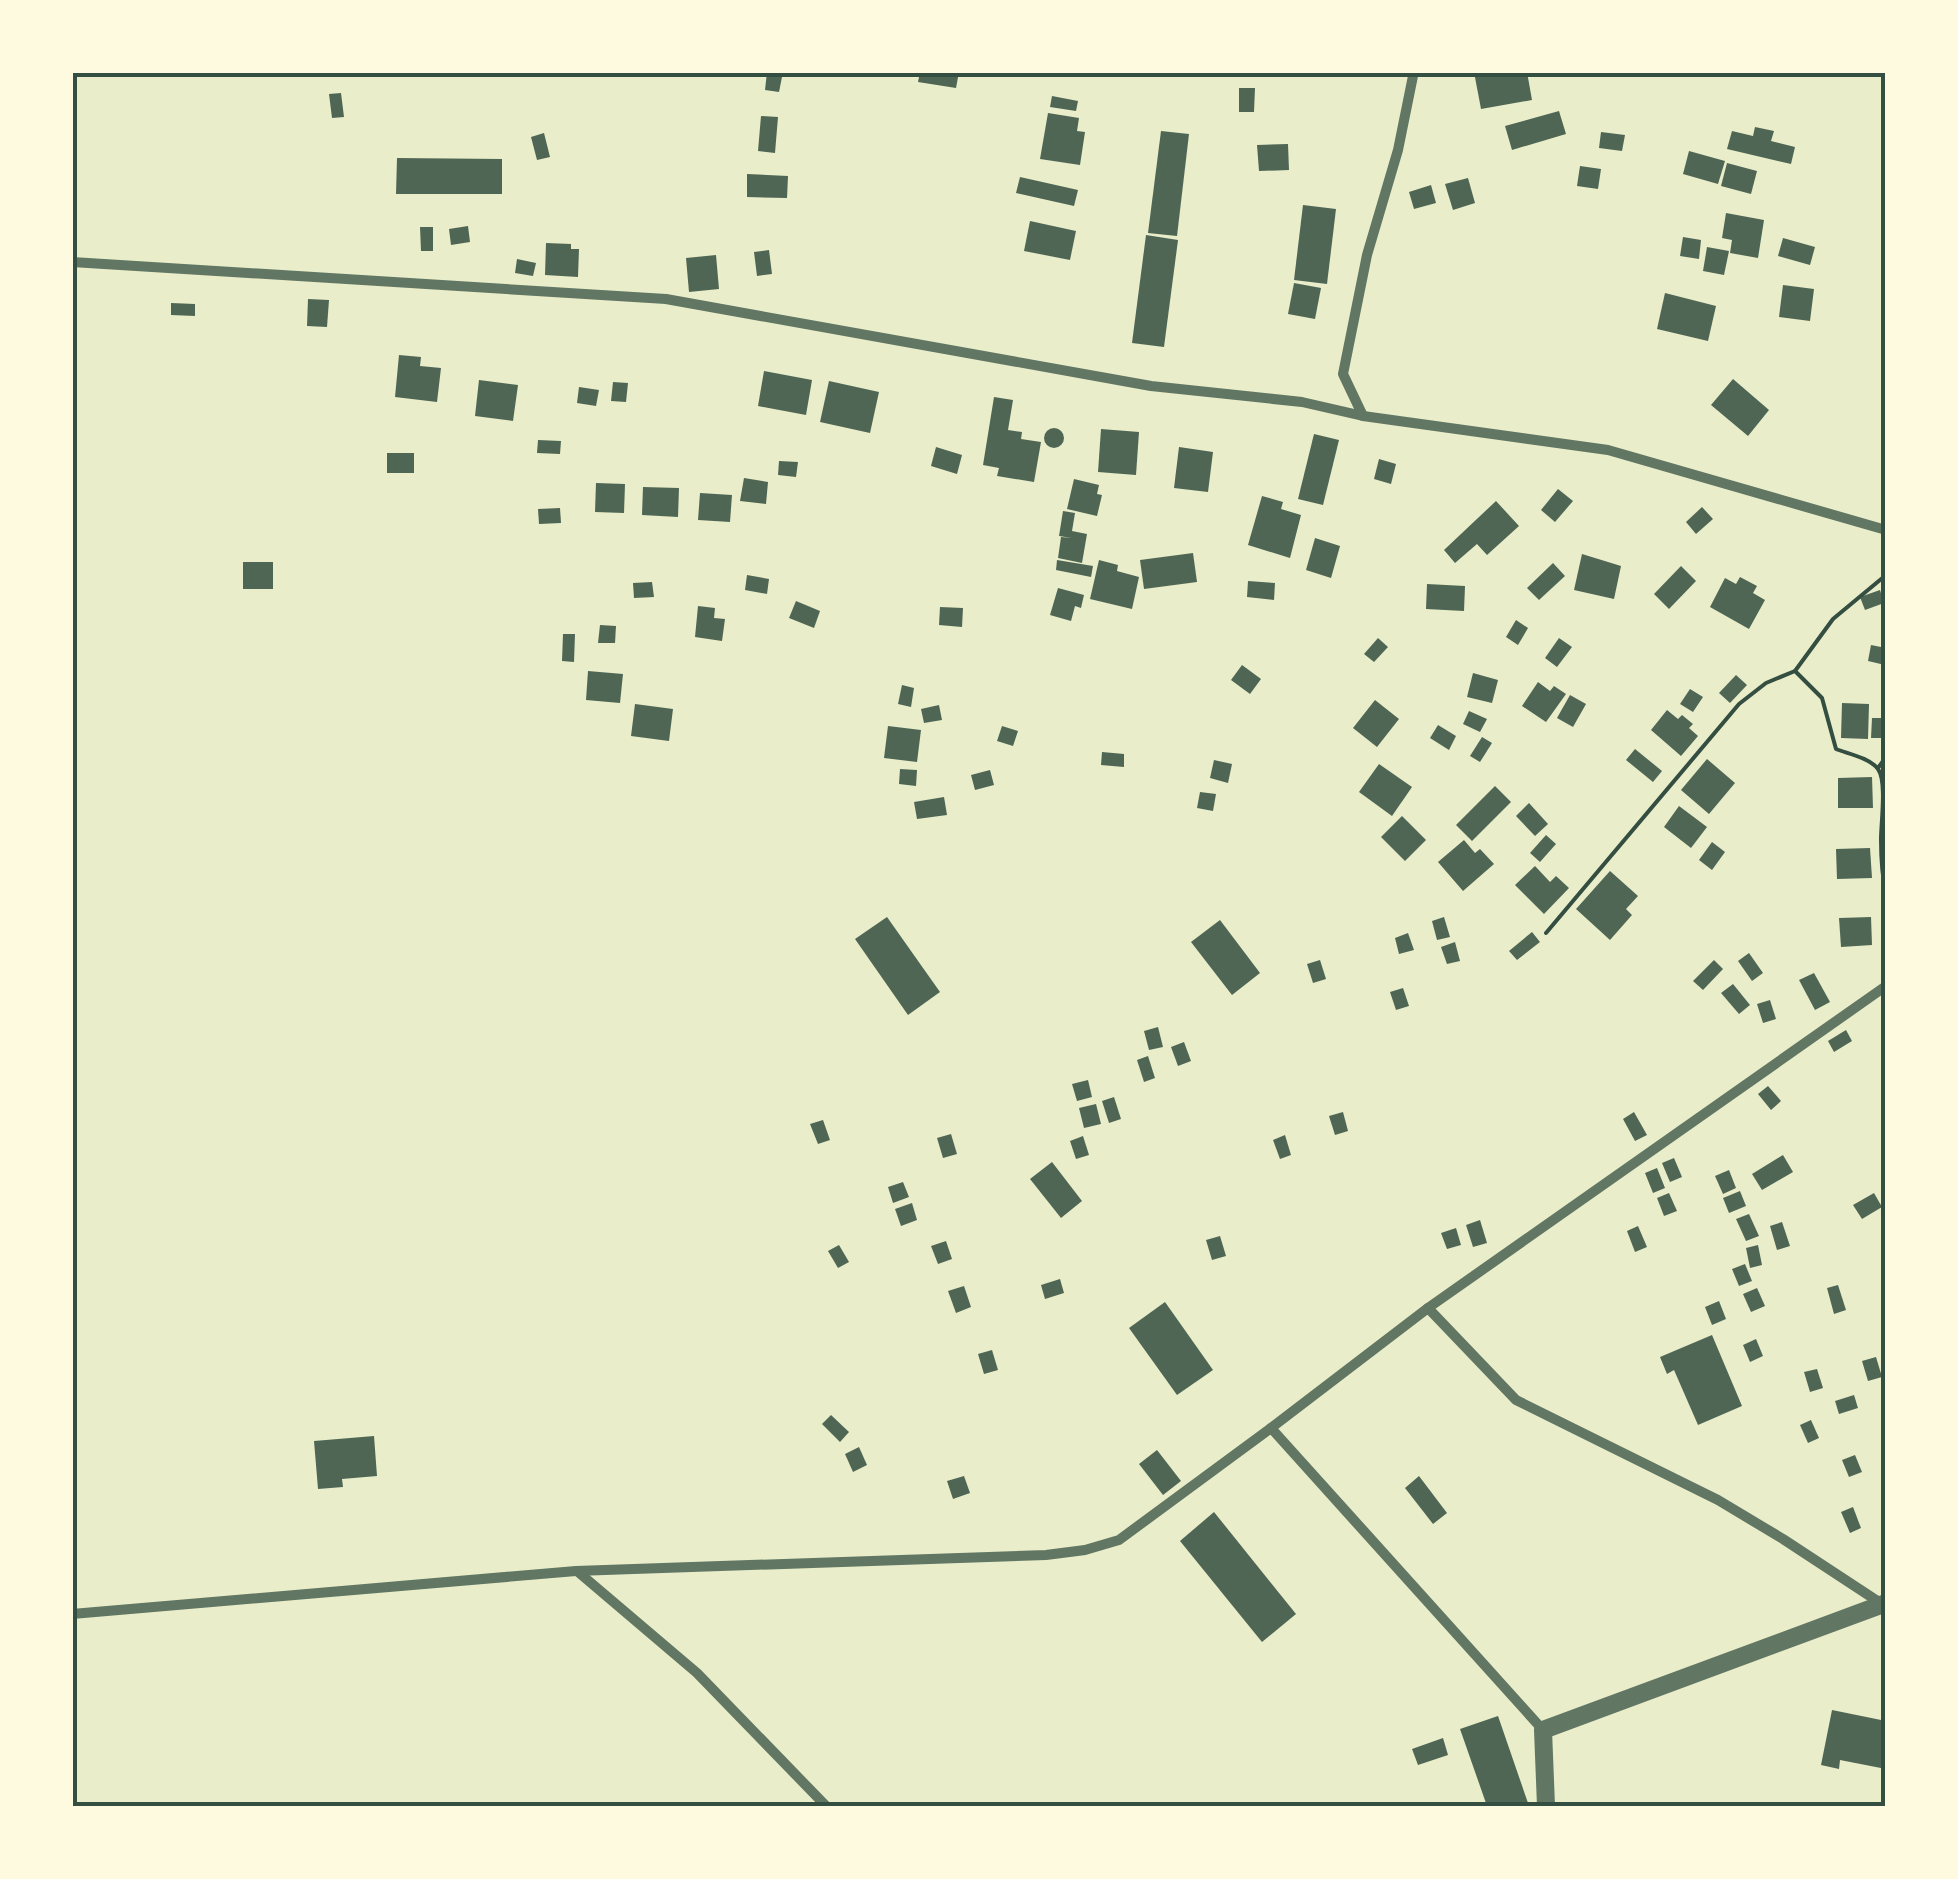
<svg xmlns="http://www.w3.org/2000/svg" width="1958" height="1879" font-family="'Titillium Web',sans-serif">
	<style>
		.building { fill: #4f6655 }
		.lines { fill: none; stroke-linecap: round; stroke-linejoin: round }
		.path { stroke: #344e41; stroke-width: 4 }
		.minor { stroke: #617663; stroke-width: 10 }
		.tertiary { stroke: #617663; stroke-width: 18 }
		.neatline { fill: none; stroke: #344e41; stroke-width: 4 }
	</style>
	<rect width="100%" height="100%" fill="#e9edc9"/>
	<g class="building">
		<path d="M 767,72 L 783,72 L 779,92 L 765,90 Z"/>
		<path d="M 920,72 L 959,72 L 956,88 L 918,82 Z"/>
		<path d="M 1474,72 L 1527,72 L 1532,100 L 1481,109 Z"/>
		<path d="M 1239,88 L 1255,88 L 1254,112 L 1239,112 Z"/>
		<path d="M 341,93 L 344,117 L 332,118 L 329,94 Z"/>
		<path d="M 1052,96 L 1078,101 L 1076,111 L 1050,107 Z"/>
		<path d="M 1559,111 L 1566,134 L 1512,150 L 1505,126 Z"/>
		<path d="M 1048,113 L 1079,118 L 1077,131 L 1085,132 L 1080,165 L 1040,159 Z"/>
		<path d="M 761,116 L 778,117 L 775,153 L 758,151 Z"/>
		<path d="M 1755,127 L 1774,131 L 1771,141 L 1795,147 L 1791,164 L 1727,149 L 1732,131 L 1753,136 Z"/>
		<path d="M 1161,131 L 1189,134 L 1177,236 L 1148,233 Z"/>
		<path d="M 1601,132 L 1625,135 L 1622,151 L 1599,148 Z"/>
		<path d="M 544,133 L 550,157 L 537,160 L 531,137 Z"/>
		<path d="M 1288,144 L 1289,170 L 1259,171 L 1257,145 Z"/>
		<path d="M 1689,151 L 1725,161 L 1718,184 L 1683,174 Z"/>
		<path d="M 397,158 L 502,159 L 502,194 L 396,194 Z"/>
		<path d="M 1727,163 L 1757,171 L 1751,194 L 1721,186 Z"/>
		<path d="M 1580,166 L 1601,169 L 1598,189 L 1577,186 Z"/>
		<path d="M 747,174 L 788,176 L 787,198 L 747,197 Z"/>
		<path d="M 1020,177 L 1078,190 L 1074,206 L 1016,193 Z"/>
		<path d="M 1468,178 L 1475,203 L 1453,210 L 1445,184 Z"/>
		<path d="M 1431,185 L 1436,203 L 1414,209 L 1409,192 Z"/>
		<path d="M 1303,205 L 1336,209 L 1327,284 L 1294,280 Z"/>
		<path d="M 1726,213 L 1764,220 L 1758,258 L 1730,253 L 1732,240 L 1722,238 Z"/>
		<path d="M 1030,221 L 1076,231 L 1070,260 L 1024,251 Z"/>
		<path d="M 468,226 L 470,242 L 451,245 L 449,229 Z"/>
		<path d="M 420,227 L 433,227 L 433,251 L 421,251 Z"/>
		<path d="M 1146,235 L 1178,240 L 1164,347 L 1132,343 Z"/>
		<path d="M 1683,237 L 1701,240 L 1699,259 L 1680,256 Z"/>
		<path d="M 1783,238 L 1815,247 L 1810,265 L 1778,256 Z"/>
		<path d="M 546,243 L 571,244 L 571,249 L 579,249 L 578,277 L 545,275 Z"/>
		<path d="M 1707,247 L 1729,251 L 1724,275 L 1703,271 Z"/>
		<path d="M 769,250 L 772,274 L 757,276 L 754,252 Z"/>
		<path d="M 716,255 L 719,289 L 689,292 L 686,258 Z"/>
		<path d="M 517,259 L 536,263 L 533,276 L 515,273 Z"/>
		<path d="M 1294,283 L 1321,288 L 1315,319 L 1288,314 Z"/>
		<path d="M 1783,285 L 1814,289 L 1810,321 L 1779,317 Z"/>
		<path d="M 1665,293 L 1716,306 L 1708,341 L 1657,329 Z"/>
		<path d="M 308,299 L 329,300 L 327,327 L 307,326 Z"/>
		<path d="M 171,303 L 195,304 L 195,316 L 171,315 Z"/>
		<path d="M 399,355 L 421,357 L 420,366 L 441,368 L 437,402 L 395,397 Z"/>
		<path d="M 764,371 L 812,380 L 806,415 L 758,406 Z"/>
		<path d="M 1733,379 L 1769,410 L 1748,436 L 1711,405 Z"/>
		<path d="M 479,380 L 518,385 L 513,421 L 475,416 Z"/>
		<path d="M 829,381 L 879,392 L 870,433 L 820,422 Z"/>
		<path d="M 613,382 L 628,383 L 626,402 L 611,401 Z"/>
		<path d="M 579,387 L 599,390 L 596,406 L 577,403 Z"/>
		<path d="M 994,397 L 1013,400 L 1008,430 L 1022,432 L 1021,439 L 1041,442 L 1034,482 L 997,476 L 999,468 L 983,465 Z"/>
		<circle cx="1054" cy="438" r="10"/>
		<path d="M 1101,429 L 1139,432 L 1136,475 L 1098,472 Z"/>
		<path d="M 1314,434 L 1339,440 L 1323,505 L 1298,499 Z"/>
		<path d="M 538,440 L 561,441 L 560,454 L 537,453 Z"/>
		<path d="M 936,447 L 962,455 L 957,474 L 931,466 Z"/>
		<path d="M 1179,447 L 1213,452 L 1208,492 L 1174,488 Z"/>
		<rect x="387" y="453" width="27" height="20"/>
		<path d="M 1379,459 L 1396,464 L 1391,484 L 1374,479 Z"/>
		<path d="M 779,461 L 798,462 L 796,477 L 778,475 Z"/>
		<path d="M 744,478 L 768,482 L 766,504 L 740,501 Z"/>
		<path d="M 1074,479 L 1099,485 L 1097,494 L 1102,495 L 1097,516 L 1067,509 Z"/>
		<path d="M 596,483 L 625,484 L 624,513 L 595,512 Z"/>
		<path d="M 643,487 L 679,488 L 678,517 L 642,515 Z"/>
		<path d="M 1558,489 L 1573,501 L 1555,522 L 1541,510 Z"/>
		<path d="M 700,493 L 732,495 L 730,522 L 698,520 Z"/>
		<path d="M 1262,496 L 1283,502 L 1281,509 L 1301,515 L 1290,558 L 1248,545 Z"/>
		<path d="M 1496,501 L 1519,526 L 1487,555 L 1477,544 L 1455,563 L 1444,550 Z"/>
		<path d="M 1702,507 L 1713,519 L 1696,534 L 1686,522 Z"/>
		<path d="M 560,508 L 561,523 L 539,524 L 538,509 Z"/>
		<path d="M 1063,511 L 1075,513 L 1072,531 L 1087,534 L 1082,563 L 1058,558 L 1061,537 L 1072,538 L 1059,536 Z"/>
		<path d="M 1315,538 L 1340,546 L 1331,578 L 1306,570 Z"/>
		<path d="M 1193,553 L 1197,582 L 1144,589 L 1140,560 Z"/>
		<path d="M 1582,554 L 1621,566 L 1614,599 L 1574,590 Z"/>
		<path d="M 1057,560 L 1093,566 L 1091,577 L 1056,570 Z"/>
		<path d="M 1099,560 L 1118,565 L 1117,571 L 1139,577 L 1132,609 L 1090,599 Z"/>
		<rect x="243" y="562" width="30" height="27"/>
		<path d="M 1553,563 L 1565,576 L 1539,600 L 1527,588 Z"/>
		<path d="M 1681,566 L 1696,581 L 1669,609 L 1654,594 Z"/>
		<path d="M 747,575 L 769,579 L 767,594 L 745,590 Z"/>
		<path d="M 1740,577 L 1757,586 L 1753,593 L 1765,600 L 1749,629 L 1710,607 L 1725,578 L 1736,584 Z"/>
		<path d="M 1248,581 L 1275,583 L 1274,600 L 1247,597 Z"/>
		<path d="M 652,582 L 654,597 L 634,598 L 633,583 Z"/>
		<path d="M 1427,584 L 1465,586 L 1464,611 L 1426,609 Z"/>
		<path d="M 1058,588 L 1084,595 L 1081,608 L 1075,606 L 1071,621 L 1050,615 Z"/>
		<path d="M 1880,590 L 1884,603 L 1865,610 L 1860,597 Z"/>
		<path d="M 796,601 L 820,611 L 814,628 L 789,618 Z"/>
		<path d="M 698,606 L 715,608 L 714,618 L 725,619 L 722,641 L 695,637 Z"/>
		<path d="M 940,607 L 963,608 L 962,627 L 939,625 Z"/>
		<path d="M 1516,620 L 1528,628 L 1518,645 L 1506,637 Z"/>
		<path d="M 600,625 L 616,626 L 615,643 L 598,643 Z"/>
		<path d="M 563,634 L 575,634 L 574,662 L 562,661 Z"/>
		<path d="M 1378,638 L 1388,647 L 1374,662 L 1364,654 Z"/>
		<path d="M 1559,638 L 1572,647 L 1557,667 L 1545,658 Z"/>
		<path d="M 1871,645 L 1886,648 L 1885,665 L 1868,661 Z"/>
		<path d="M 1242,665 L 1261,679 L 1250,694 L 1231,680 Z"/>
		<path d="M 588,671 L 623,674 L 620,703 L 586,700 Z"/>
		<path d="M 1473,673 L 1498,680 L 1492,703 L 1467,697 Z"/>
		<path d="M 1736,675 L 1747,685 L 1730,703 L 1719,693 Z"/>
		<path d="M 1538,682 L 1550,691 L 1554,686 L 1566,694 L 1546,722 L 1522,706 Z"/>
		<path d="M 902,685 L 914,688 L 911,707 L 898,704 Z"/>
		<path d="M 1690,689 L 1703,697 L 1693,712 L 1680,704 Z"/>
		<path d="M 1570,695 L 1586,704 L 1573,727 L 1557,718 Z"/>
		<path d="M 1375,700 L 1399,719 L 1377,747 L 1353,728 Z"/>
		<path d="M 1842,703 L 1869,704 L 1868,739 L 1841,738 Z"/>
		<path d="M 635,704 L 673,709 L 669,741 L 631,736 Z"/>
		<path d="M 939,705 L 942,720 L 924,723 L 921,709 Z"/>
		<path d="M 1667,710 L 1678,719 L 1682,715 L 1693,724 L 1689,728 L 1698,736 L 1681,756 L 1651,730 Z"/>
		<path d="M 1469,711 L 1487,719 L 1480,732 L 1463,724 Z"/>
		<path d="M 1872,718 L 1885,718 L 1884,738 L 1871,738 Z"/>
		<path d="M 1438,725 L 1456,736 L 1449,750 L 1430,738 Z"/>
		<path d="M 888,726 L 921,730 L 917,762 L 884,758 Z"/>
		<path d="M 1002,726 L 1018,731 L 1013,746 L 997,741 Z"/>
		<path d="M 1482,737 L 1492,743 L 1480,762 L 1470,756 Z"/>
		<path d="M 1635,749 L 1662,771 L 1653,782 L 1626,760 Z"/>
		<path d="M 1102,752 L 1124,754 L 1124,767 L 1101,765 Z"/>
		<path d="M 1707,759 L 1735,783 L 1709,814 L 1681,790 Z"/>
		<path d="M 1214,760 L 1232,764 L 1228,783 L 1210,778 Z"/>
		<path d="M 1379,764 L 1412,787 L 1392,816 L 1359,792 Z"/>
		<path d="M 900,769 L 917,770 L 916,786 L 899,784 Z"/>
		<path d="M 990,770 L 994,785 L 975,790 L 971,775 Z"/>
		<path d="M 1872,777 L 1873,808 L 1838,808 L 1838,778 Z"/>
		<path d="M 1495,786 L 1511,802 L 1472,841 L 1456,825 Z"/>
		<path d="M 1200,792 L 1216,794 L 1213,811 L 1197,808 Z"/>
		<path d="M 944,797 L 947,815 L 917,819 L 914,802 Z"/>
		<path d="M 1529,803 L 1548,824 L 1535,836 L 1516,816 Z"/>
		<path d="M 1679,806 L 1707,827 L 1691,848 L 1664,827 Z"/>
		<path d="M 1402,816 L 1426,840 L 1405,861 L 1381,837 Z"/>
		<path d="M 1546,835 L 1556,844 L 1540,862 L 1530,853 Z"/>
		<path d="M 1464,840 L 1475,853 L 1480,849 L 1494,864 L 1463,891 L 1438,862 Z"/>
		<path d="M 1712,842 L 1725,852 L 1712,870 L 1699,860 Z"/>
		<path d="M 1870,848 L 1872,878 L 1837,879 L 1836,849 Z"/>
		<path d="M 1535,866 L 1550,882 L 1556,876 L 1569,888 L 1544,914 L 1515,885 Z"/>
		<path d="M 1610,871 L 1638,896 L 1626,909 L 1632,915 L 1610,940 L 1576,909 Z"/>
		<path d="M 887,917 L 940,992 L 908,1015 L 855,939 Z"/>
		<path d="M 1444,917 L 1450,937 L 1437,940 L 1432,921 Z"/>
		<path d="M 1871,917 L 1872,945 L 1841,947 L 1839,918 Z"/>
		<path d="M 1220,920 L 1260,973 L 1232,995 L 1191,942 Z"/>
		<path d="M 1532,932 L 1540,942 L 1517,960 L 1509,951 Z"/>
		<path d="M 1408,933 L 1414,950 L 1399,954 L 1395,938 Z"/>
		<path d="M 1455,942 L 1460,961 L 1447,964 L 1441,947 Z"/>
		<path d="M 1749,953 L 1763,973 L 1752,981 L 1738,961 Z"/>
		<path d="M 1320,960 L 1326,979 L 1313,983 L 1307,964 Z"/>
		<path d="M 1714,960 L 1723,969 L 1703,990 L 1693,981 Z"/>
		<path d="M 1814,973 L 1830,1002 L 1815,1010 L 1799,980 Z"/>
		<path d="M 1733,984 L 1750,1005 L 1739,1014 L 1721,993 Z"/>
		<path d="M 1403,988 L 1409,1006 L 1396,1010 L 1390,992 Z"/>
		<path d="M 1770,1000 L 1776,1019 L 1763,1023 L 1757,1004 Z"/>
		<path d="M 1158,1027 L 1163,1047 L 1149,1050 L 1144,1031 Z"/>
		<path d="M 1846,1030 L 1852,1041 L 1834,1052 L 1828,1041 Z"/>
		<path d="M 1184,1042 L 1191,1061 L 1178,1066 L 1171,1047 Z"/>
		<path d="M 1148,1056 L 1155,1078 L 1144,1082 L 1137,1060 Z"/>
		<path d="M 1088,1080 L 1092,1097 L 1077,1101 L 1072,1084 Z"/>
		<path d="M 1768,1086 L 1781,1101 L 1771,1110 L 1758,1094 Z"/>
		<path d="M 1114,1097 L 1121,1119 L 1109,1123 L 1102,1101 Z"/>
		<path d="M 1096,1104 L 1101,1124 L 1084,1128 L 1079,1108 Z"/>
		<path d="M 1343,1112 L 1348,1131 L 1335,1135 L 1329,1116 Z"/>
		<path d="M 1634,1112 L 1647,1135 L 1635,1141 L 1623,1119 Z"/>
		<path d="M 823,1120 L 830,1140 L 818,1144 L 810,1124 Z"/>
		<path d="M 951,1134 L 957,1154 L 943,1158 L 937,1138 Z"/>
		<path d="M 1285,1135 L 1291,1155 L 1280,1159 L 1273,1140 Z"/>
		<path d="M 1083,1136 L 1089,1155 L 1076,1159 L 1070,1141 Z"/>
		<path d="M 1783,1155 L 1793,1172 L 1762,1190 L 1752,1174 Z"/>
		<path d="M 1674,1158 L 1682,1177 L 1670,1182 L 1662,1163 Z"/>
		<path d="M 1052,1162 L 1082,1201 L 1061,1218 L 1030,1179 Z"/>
		<path d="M 1657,1168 L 1665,1188 L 1653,1193 L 1645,1173 Z"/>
		<path d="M 1729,1170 L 1736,1188 L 1723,1194 L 1715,1176 Z"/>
		<path d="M 903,1182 L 909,1197 L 893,1203 L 888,1187 Z"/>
		<path d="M 1740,1191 L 1746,1206 L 1729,1213 L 1723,1198 Z"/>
		<path d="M 1669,1193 L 1677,1211 L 1664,1216 L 1657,1198 Z"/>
		<path d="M 1874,1193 L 1882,1207 L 1862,1219 L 1853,1205 Z"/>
		<path d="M 912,1203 L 917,1220 L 901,1226 L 895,1209 Z"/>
		<path d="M 1749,1214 L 1759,1236 L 1746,1241 L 1736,1219 Z"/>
		<path d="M 1480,1220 L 1487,1243 L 1473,1247 L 1466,1225 Z"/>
		<path d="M 1782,1222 L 1790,1246 L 1777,1250 L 1770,1226 Z"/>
		<path d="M 1638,1226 L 1647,1247 L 1635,1252 L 1627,1231 Z"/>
		<path d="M 1456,1228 L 1461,1245 L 1447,1249 L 1441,1233 Z"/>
		<path d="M 1220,1236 L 1226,1256 L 1212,1260 L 1206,1240 Z"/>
		<path d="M 946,1241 L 952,1259 L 938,1264 L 931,1246 Z"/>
		<path d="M 839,1245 L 849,1262 L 838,1268 L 828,1251 Z"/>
		<path d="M 1758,1245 L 1762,1265 L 1750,1268 L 1746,1248 Z"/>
		<path d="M 1745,1264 L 1752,1281 L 1739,1286 L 1732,1269 Z"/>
		<path d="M 1060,1279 L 1064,1293 L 1045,1299 L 1041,1285 Z"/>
		<path d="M 1838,1285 L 1846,1310 L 1834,1314 L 1827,1288 Z"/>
		<path d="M 964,1286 L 971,1307 L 956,1313 L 948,1291 Z"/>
		<path d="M 1757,1288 L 1765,1306 L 1751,1312 L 1743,1294 Z"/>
		<path d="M 1719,1301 L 1726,1319 L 1712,1325 L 1705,1307 Z"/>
		<path d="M 1165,1302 L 1213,1370 L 1177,1395 L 1129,1328 Z"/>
		<path d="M 1712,1335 L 1742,1406 L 1698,1425 L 1674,1370 L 1667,1374 L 1660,1357 Z"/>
		<path d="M 1756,1339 L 1763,1356 L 1750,1362 L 1743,1345 Z"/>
		<path d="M 992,1350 L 998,1370 L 984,1374 L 978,1354 Z"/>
		<path d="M 1876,1357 L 1882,1377 L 1868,1381 L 1862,1361 Z"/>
		<path d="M 1817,1369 L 1823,1388 L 1810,1392 L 1804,1372 Z"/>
		<path d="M 1854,1395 L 1858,1408 L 1839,1414 L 1835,1401 Z"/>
		<path d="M 831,1415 L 849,1432 L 840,1442 L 822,1424 Z"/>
		<path d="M 1811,1420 L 1819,1438 L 1808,1443 L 1800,1425 Z"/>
		<path d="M 374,1436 L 377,1476 L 342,1479 L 343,1487 L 318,1489 L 314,1441 Z"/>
		<path d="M 859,1447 L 867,1465 L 853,1472 L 845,1454 Z"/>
		<path d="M 1157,1450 L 1181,1481 L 1163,1495 L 1139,1464 Z"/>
		<path d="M 1855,1455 L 1862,1472 L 1849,1477 L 1842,1460 Z"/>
		<path d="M 964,1476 L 970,1493 L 953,1499 L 947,1481 Z"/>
		<path d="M 1419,1476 L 1447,1513 L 1433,1524 L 1405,1488 Z"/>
		<path d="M 1853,1507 L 1861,1528 L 1850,1533 L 1841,1512 Z"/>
		<path d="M 1214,1512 L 1296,1614 L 1262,1642 L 1180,1541 Z"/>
		<path d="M 1832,1710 L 1886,1721 L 1886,1769 L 1840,1760 L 1839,1769 L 1821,1765 Z"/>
		<path d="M 1498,1716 L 1528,1803 L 1518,1806 L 1487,1806 L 1460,1729 Z"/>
		<path d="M 1443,1738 L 1448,1755 L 1418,1765 L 1412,1749 Z"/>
	</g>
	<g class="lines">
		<g class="path">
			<path d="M 1886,575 L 1833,619 L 1795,671 L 1822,698 L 1836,749 C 1849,754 1870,758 1878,769 C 1887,781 1881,823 1881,839 C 1881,858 1882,876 1886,894"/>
			<path d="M 1878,768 L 1886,757"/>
			<path d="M 1546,933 L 1739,704 L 1766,683 L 1795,671"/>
		</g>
		<g class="minor">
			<path d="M 72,262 L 666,299 L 1151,386 L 1302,402 L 1363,416 L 1608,450 L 1886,530"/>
			<path d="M 1363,416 L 1343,374 L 1367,255 L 1398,150 L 1413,76"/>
			<path d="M 1428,1308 L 1516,1400 L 1718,1500 L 1783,1539 L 1882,1604"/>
			<path d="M 1271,1428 L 1543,1730"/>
			<path d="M 577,1571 L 697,1673 L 826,1806"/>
			<path d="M 72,1614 L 576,1571 L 1046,1555 L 1085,1550 L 1119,1540 L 1271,1428 L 1428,1308 L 1886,986"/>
		</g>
		<path class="tertiary" d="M 1546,1806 L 1543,1730 L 1886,1603"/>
	</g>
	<rect width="1958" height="1879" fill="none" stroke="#fefae0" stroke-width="150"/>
	<rect x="75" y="75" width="1808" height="1729" class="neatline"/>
</svg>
